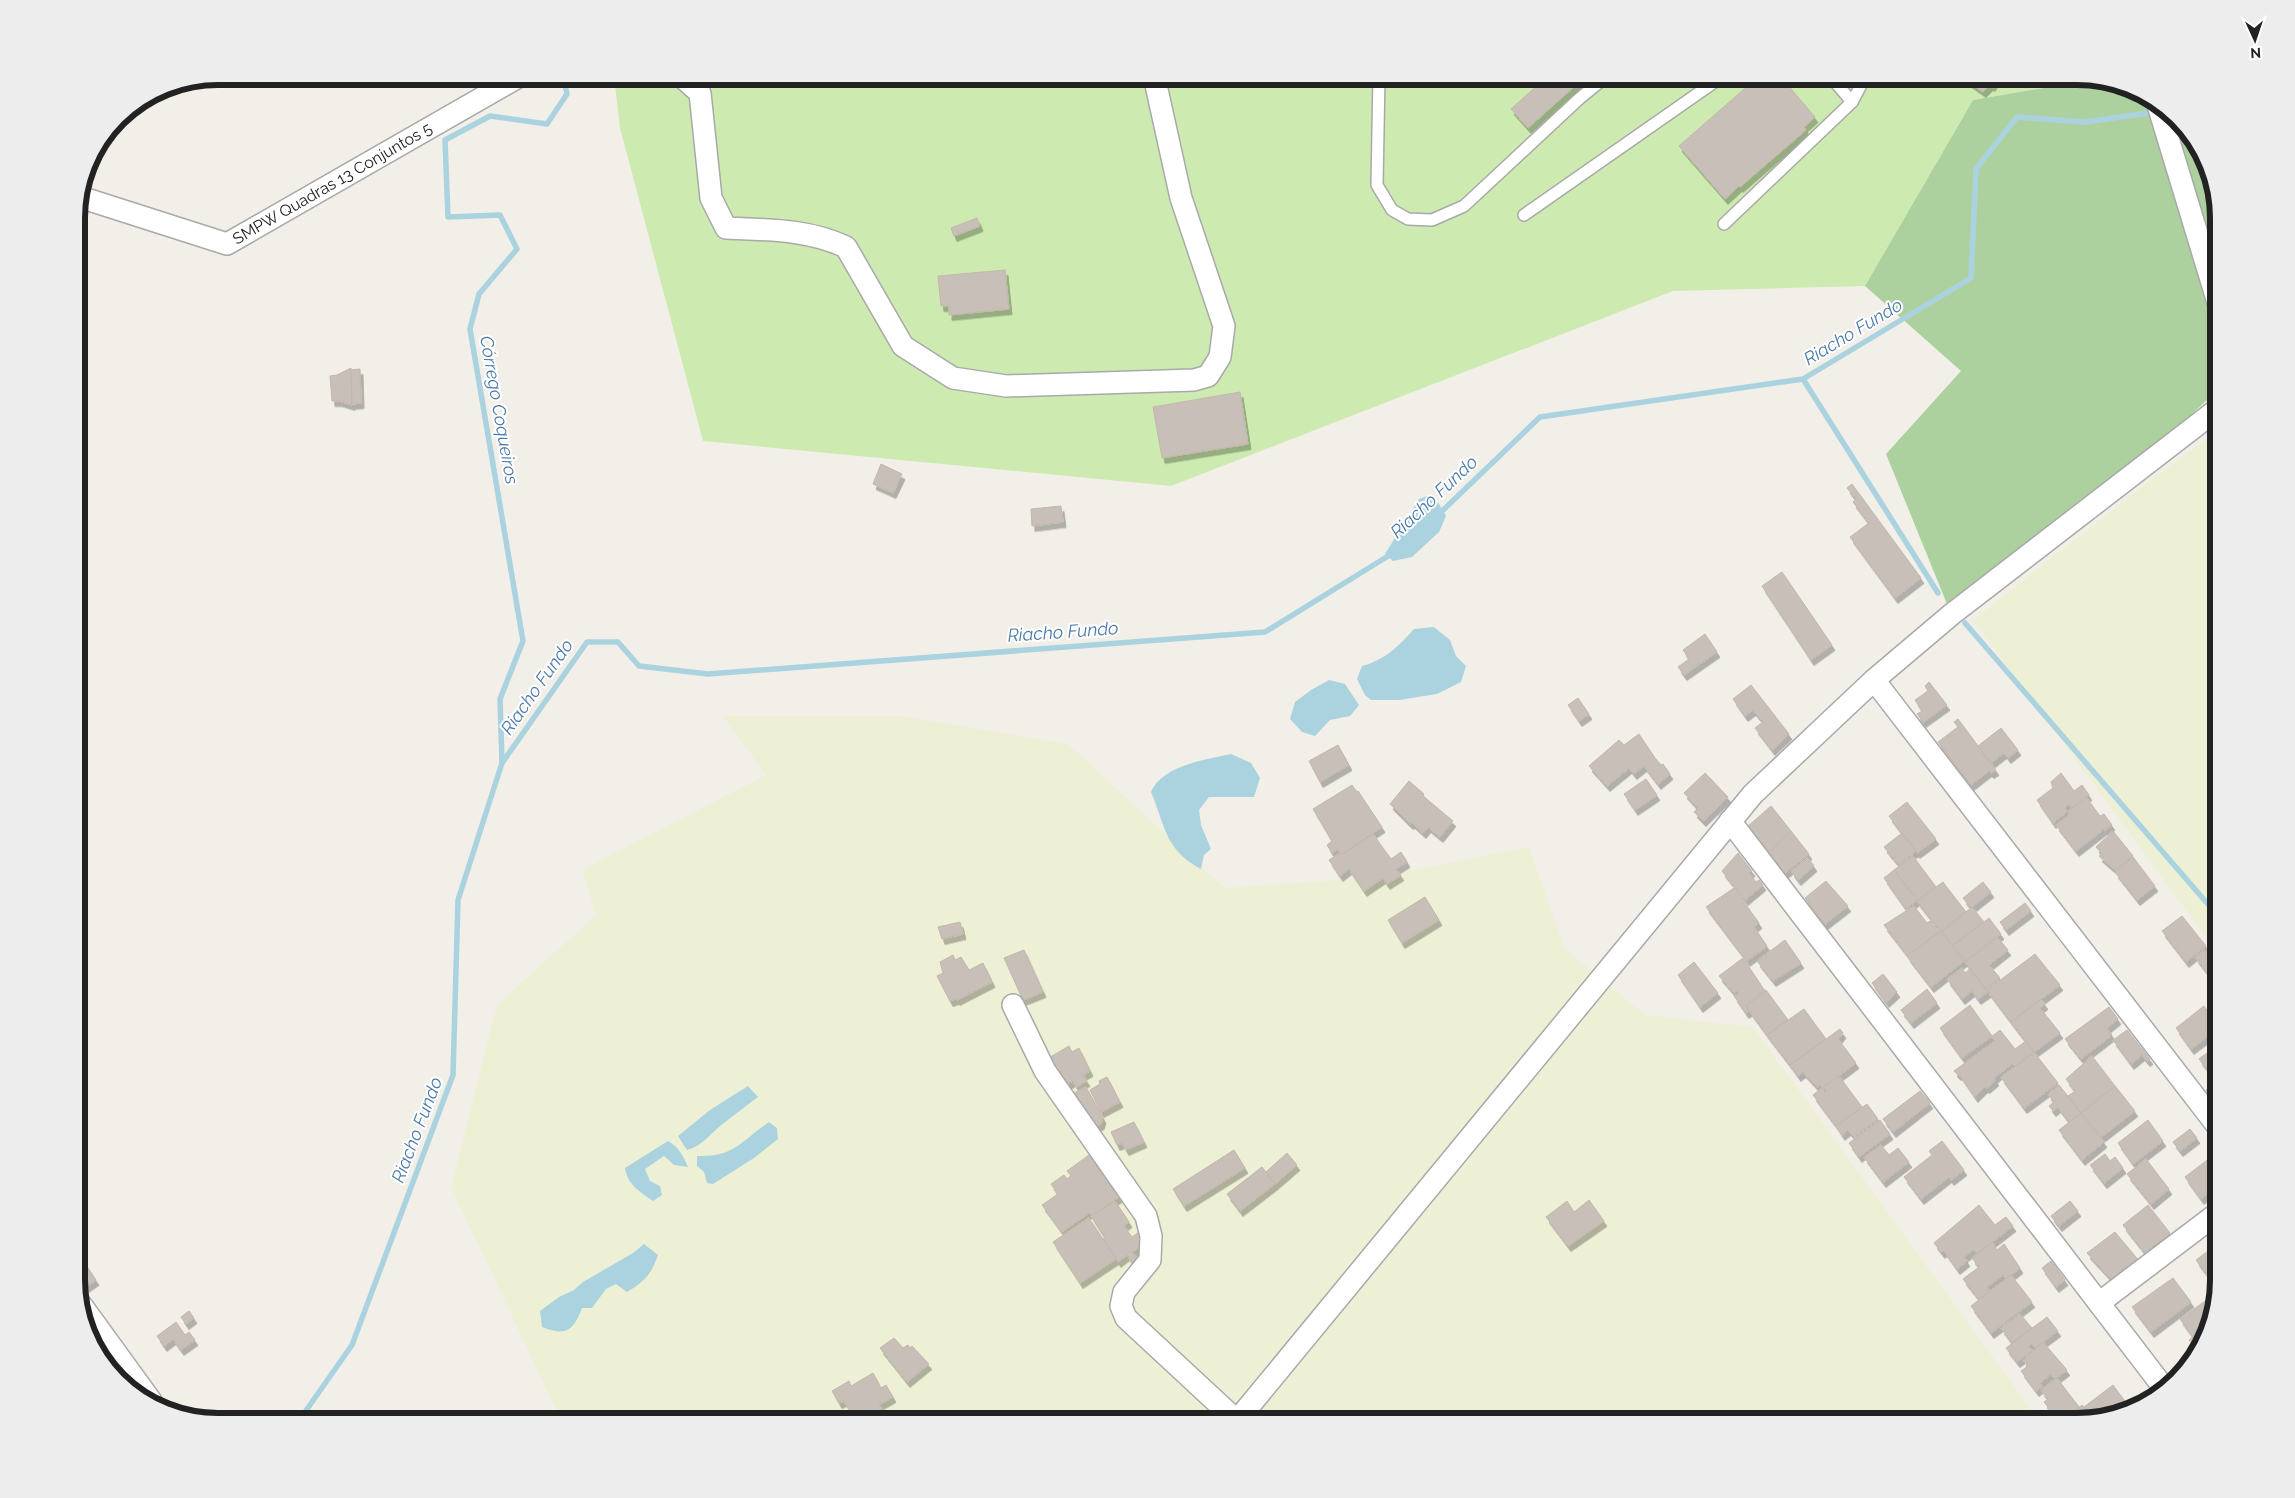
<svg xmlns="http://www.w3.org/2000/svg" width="2295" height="1498" font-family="Raleway,sans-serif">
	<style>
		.farmland { fill: #eef0d5 }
		.grass { fill: #cdebb0 }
		.forest { fill: #add19e }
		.water { fill: #aad3df }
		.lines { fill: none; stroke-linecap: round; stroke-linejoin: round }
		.stream { stroke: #aad3df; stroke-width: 5.5 }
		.building { fill: #c7bfb8; stroke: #c4b6ab; filter: url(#shadow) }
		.service-casing { stroke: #a9a9a9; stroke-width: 14 }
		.minor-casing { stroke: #a9a9a9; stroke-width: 24 }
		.service { stroke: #fff; stroke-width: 11 }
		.minor { stroke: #fff; stroke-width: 21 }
		.labels { text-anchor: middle; stroke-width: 4; stroke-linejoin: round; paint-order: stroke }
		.street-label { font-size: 16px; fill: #222; stroke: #fff }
		.water-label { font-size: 18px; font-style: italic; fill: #4a7aab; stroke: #fff }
		.rim { fill: none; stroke: #222; stroke-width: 6 }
	</style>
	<defs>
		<filter id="shadow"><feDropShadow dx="3" dy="5.5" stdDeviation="0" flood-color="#0004"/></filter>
	</defs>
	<rect width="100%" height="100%" fill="#f2efe9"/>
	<g class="farmland">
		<path d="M 2219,430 L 2219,955 L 1973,620 L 2145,484 Z"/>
		<path d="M 723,716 L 901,716 L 1068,744 L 1225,888 L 1378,877 L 1529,847 L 1565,949 L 1645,1015 L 1753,1027 L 2040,1422 L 562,1422 L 451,1187 L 497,1005 L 596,915 L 582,870 L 766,775 Z"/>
	</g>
	<path class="grass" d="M 614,76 L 2077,76 L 2090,80 L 1973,100 L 1865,286 L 1673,291 L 1171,486 L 703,441 L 620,128 Z"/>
	<path class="forest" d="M 2090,80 L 2156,100 L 2200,147 L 2219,218 L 2219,389 L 2154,449 L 1947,604 L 1886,454 L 1961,371 L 1865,286 L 1973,100 Z"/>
	<g class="water">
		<path d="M 1430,495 L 1439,504 L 1446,516 L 1439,532 L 1412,557 L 1393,561 L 1385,554 L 1419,499 Z"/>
		<path d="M 1434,627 L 1450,640 L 1456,656 L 1466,666 L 1461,682 L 1437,694 L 1399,700 L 1371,700 L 1365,695 L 1357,679 L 1362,666 C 1385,660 1399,646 1414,629 Z"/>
		<path d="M 1329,680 L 1345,684 L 1359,705 L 1350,716 L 1330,720 L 1315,736 L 1302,732 L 1290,719 L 1295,702 L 1311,690 Z"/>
		<path d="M 1231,754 L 1251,763 L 1260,778 L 1254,797 L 1209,797 L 1199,810 L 1201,825 L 1211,849 L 1204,855 L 1201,869 C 1164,849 1166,827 1151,792 C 1163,765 1205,760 1231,754 Z"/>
		<path d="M 748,1086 L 758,1097 C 745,1107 732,1116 719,1127 C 708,1136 702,1146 687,1150 L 678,1136 L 710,1110 Z"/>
		<path d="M 769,1122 L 777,1128 L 778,1139 L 754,1158 L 713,1184 L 707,1183 L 704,1172 L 697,1166 L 697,1156 C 735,1157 740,1142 769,1122 Z"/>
		<path d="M 668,1141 C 679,1147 683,1156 688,1167 L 674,1165 L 664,1156 L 645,1169 L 650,1181 L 660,1186 L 662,1195 L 653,1201 C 640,1192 627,1184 625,1168 Z"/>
		<path d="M 644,1244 L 658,1255 C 651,1275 645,1281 627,1292 L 616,1284 L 606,1289 L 592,1308 L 582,1308 C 573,1332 566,1336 542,1327 L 540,1311 L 559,1297 L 574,1290 L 583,1282 L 633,1253 Z"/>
	</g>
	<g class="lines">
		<g class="stream">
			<path d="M 1803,379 L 1938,593"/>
			<path d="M 1438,515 L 1540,417 L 1803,379 L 1971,278 L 1976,169 L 2017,117 L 2084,122 L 2156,112"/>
			<path d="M 1965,623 L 2219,917"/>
			<path d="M 502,763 L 500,699 L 523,641 L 470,329 L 479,294 L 517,249 L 500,215 L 448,217 L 445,140 L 490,116 L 547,124 L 567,94 L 563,76"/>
			<path d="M 298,1422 L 352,1345 L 453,1075 L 458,900 L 502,763 L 587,642 L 618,642 L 639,666 L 708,674 L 1265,632 L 1393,553"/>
		</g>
	</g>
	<g class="building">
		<path d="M 1548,76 L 1586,76 L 1528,128 L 1511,109 Z"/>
		<path d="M 1759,76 L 1780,76 L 1815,117 L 1804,127 L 1806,130 L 1740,187 L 1739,186 L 1725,199 L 1679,146 Z"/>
		<path d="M 1960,76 L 1995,76 L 1997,78 L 1992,86 L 1990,85 L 1983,92 Z"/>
		<path d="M 977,218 L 980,226 L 954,236 L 951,228 Z"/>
		<path d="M 1005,270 L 1009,309 L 949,315 L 949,306 L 941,306 L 938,276 Z"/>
		<path d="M 351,368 L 352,405 L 339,401 L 332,401 L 330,376 L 337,375 Z"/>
		<path d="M 360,369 L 361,403 L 352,404 L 351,370 Z"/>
		<path d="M 1240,392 L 1248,444 L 1162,458 L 1153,407 Z"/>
		<path d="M 881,464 L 902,474 L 893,493 L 873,484 Z"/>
		<path d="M 1852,484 L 1921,578 L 1895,598 L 1850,537 L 1869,523 L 1853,502 L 1856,499 L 1847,488 Z"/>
		<path d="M 1061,506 L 1063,522 L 1032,526 L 1031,509 Z"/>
		<path d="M 1782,572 L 1832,645 L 1811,660 L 1762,586 Z"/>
		<path d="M 1705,634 L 1717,652 L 1684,675 L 1678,667 L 1689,659 L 1683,650 Z"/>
		<path d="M 1929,682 L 1947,705 L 1923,722 L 1917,714 L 1922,711 L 1915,700 L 1928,691 L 1925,686 Z"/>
		<path d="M 1751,685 L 1789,734 L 1772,750 L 1755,728 L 1763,722 L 1753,710 L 1745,716 L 1733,699 Z"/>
		<path d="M 1578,698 L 1589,714 L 1579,721 L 1568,705 Z"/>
		<path d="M 1958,719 L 1996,770 L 1991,773 L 1989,771 L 1971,785 L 1938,742 L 1958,727 L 1954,722 Z"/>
		<path d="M 2001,728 L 2018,750 L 2008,758 L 2004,753 L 1991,763 L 1978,746 Z"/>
		<path d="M 1639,734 L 1655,758 L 1661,765 L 1663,764 L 1670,774 L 1658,784 L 1644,766 L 1634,774 L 1629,768 L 1607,786 L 1589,766 L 1619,740 L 1624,745 Z"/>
		<path d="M 1338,745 L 1349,765 L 1320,782 L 1309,761 Z"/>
		<path d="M 1705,773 L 1728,797 L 1703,821 L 1694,812 L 1698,808 L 1684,793 Z"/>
		<path d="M 2061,773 L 2074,791 L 2082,785 L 2089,795 L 2072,808 L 2069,804 L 2065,808 L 2067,812 L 2053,823 L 2037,800 L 2053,788 L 2051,782 Z"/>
		<path d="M 1646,779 L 1657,795 L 1635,810 L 1624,794 Z"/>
		<path d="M 1409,781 L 1424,794 L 1423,796 L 1453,821 L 1440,837 L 1428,827 L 1423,833 L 1412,823 L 1410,824 L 1390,804 Z"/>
		<path d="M 1352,785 L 1357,792 L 1358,791 L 1382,827 L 1341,855 L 1338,849 L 1332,853 L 1327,845 L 1332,841 L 1313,809 Z"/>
		<path d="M 2086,797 L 2100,816 L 2104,814 L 2112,825 L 2105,830 L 2102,829 L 2103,830 L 2076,851 L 2056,825 L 2070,814 L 2068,811 Z"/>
		<path d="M 1907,802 L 1936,839 L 1917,853 L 1889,816 Z"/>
		<path d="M 1771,806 L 1791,831 L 1769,853 L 1762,844 L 1755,852 L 1749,840 L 1755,835 L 1747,827 Z"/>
		<path d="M 1791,831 L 1809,854 L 1785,873 L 1769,853 Z"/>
		<path d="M 2113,831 L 2133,856 L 2115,870 L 2099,856 L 2102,854 L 2096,847 Z"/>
		<path d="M 1902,833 L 1916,851 L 1899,865 L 1884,847 Z"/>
		<path d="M 1373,834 L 1391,859 L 1401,852 L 1407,862 L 1396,869 L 1401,875 L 1387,884 L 1383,878 L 1364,891 L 1349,869 L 1340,876 L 1329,860 L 1340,853 L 1341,855 Z"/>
		<path d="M 1738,853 L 1752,871 L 1749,873 L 1756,882 L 1759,880 L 1763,885 L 1745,900 L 1722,871 Z"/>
		<path d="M 1913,856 L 1936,887 L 1917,901 L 1894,870 Z"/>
		<path d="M 2133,857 L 2155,886 L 2137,900 L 2115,872 Z"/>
		<path d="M 1808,858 L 1814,866 L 1798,880 L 1791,871 Z"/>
		<path d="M 1894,870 L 1917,900 L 1906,909 L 1884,878 Z"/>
		<path d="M 1826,881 L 1848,906 L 1825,924 L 1805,898 Z"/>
		<path d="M 1943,882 L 1966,912 L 1941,932 L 1917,901 Z"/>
		<path d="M 1983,882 L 1991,892 L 1971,908 L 1963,898 Z"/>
		<path d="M 1734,888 L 1759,923 L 1754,927 L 1767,946 L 1747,961 L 1706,907 Z"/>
		<path d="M 1425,897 L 1439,920 L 1402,943 L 1388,920 Z"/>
		<path d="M 2025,903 L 2031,911 L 2006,930 L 2000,922 Z"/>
		<path d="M 1914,906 L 1927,923 L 1930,921 L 1939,932 L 1908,956 L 1884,925 Z"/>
		<path d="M 1972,907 L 1984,922 L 1952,946 L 1941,932 Z"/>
		<path d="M 2182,916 L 2206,946 L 2186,962 L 2162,931 Z"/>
		<path d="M 1989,918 L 2001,934 L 1965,962 L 1952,946 Z"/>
		<path d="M 960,922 L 963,934 L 942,939 L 938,927 Z"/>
		<path d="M 1941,931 L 1964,961 L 1931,987 L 1907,956 Z"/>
		<path d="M 1997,937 L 2008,950 L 1989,965 L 2000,978 L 1986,989 L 1965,962 Z"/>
		<path d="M 1785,940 L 1801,963 L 1773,981 L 1757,961 Z"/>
		<path d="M 1024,950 L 1043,992 L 1023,1000 L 1004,958 Z"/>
		<path d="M 2205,950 L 2219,968 L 2219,982 L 2216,984 L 2195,957 Z"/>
		<path d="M 2035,954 L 2060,985 L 2011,1022 L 1987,990 Z"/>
		<path d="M 953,955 L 955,960 L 961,957 L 969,970 L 983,963 L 992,982 L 957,1000 L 956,999 L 950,1001 L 937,976 L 943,973 L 940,962 Z"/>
		<path d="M 1743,958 L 1765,991 L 1746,1006 L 1749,1011 L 1746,1013 L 1734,996 L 1739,993 L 1737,991 L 1734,993 L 1719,976 Z"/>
		<path d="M 1694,962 L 1718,993 L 1700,1007 L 1678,975 Z"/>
		<path d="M 1962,968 L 1965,973 L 1970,969 L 1988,992 L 1978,999 L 1972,991 L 1962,999 L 1947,979 Z"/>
		<path d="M 1883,974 L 1897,992 L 1886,1002 L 1872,983 Z"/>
		<path d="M 1927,989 L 1937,1003 L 1911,1023 L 1901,1010 Z"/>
		<path d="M 1766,990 L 1788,1020 L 1767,1035 L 1746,1006 Z"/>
		<path d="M 2041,999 L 2045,1004 L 2040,1008 L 2060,1033 L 2034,1052 L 2011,1022 Z"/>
		<path d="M 1970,1005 L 1992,1036 L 1962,1058 L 1940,1028 Z"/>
		<path d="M 2204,1006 L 2219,1028 L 2191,1049 L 2176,1028 Z"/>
		<path d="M 2109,1007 L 2118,1019 L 2107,1028 L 2112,1035 L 2081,1059 L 2065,1039 Z"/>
		<path d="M 1804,1009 L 1826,1039 L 1790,1065 L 1767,1035 Z"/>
		<path d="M 1840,1029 L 1843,1033 L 1838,1039 L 1856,1063 L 1823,1088 L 1820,1085 L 1817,1087 L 1803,1072 L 1798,1076 L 1790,1065 Z"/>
		<path d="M 2000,1030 L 2015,1049 L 2026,1041 L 2034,1052 L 2015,1067 L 2012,1064 L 1994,1078 L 1996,1080 L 1987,1088 L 1985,1087 L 1975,1097 L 1959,1074 L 1958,1075 L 1954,1071 L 1995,1041 L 1991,1037 Z"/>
		<path d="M 2127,1030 L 2150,1059 L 2147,1061 L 2142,1055 L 2131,1064 L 2113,1040 Z"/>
		<path d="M 2219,1044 L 2219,1076 L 2215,1079 L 2199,1059 Z"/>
		<path d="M 1069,1046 L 1072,1052 L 1079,1048 L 1090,1071 L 1083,1075 L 1087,1081 L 1076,1087 L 1073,1081 L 1064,1086 L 1042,1062 Z"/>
		<path d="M 2034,1052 L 2058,1083 L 2024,1108 L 2001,1077 Z"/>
		<path d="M 2092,1056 L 2115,1086 L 2081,1113 L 2068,1096 L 2075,1091 L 2066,1079 Z"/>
		<path d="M 1839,1076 L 1862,1107 L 1836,1126 L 1813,1095 L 1822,1088 L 1824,1092 L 1826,1091 L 1823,1087 Z"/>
		<path d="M 1107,1077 L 1120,1102 L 1101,1112 L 1090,1090 L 1100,1084 L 1099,1081 Z"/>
		<path d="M 2216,1082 L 2219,1086 L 2219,1107 L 2206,1090 Z"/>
		<path d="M 2059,1085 L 2081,1113 L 2069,1122 L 2058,1107 L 2053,1111 L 2049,1106 L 2054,1102 L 2048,1094 Z"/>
		<path d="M 2115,1086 L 2135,1111 L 2100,1138 L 2081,1113 Z"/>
		<path d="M 1086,1087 L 1103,1118 L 1101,1124 L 1088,1131 L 1068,1096 Z"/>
		<path d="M 1920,1091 L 1930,1103 L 1893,1132 L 1883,1119 Z"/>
		<path d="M 1867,1104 L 1878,1119 L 1854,1137 L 1848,1130 L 1842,1135 L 1836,1126 Z"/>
		<path d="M 2081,1113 L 2104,1142 L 2082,1160 L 2059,1130 Z"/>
		<path d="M 1880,1120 L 1890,1134 L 1859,1157 L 1849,1143 Z"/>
		<path d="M 2148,1120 L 2163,1141 L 2133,1164 L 2118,1143 Z"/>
		<path d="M 1134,1122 L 1144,1142 L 1126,1150 L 1122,1143 L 1117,1145 L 1111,1132 Z"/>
		<path d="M 2190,1129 L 2197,1138 L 2180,1151 L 2173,1142 Z"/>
		<path d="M 1942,1141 L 1964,1170 L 1951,1180 L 1949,1177 L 1921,1199 L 1904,1177 L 1932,1155 L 1929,1151 Z"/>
		<path d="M 1881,1145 L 1889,1155 L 1898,1148 L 1909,1162 L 1883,1182 L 1864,1157 Z"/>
		<path d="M 1234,1150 L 1245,1168 L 1184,1206 L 1173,1189 Z"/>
		<path d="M 2219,1151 L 2219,1200 L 2217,1201 L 2210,1192 L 2201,1199 L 2185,1177 Z"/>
		<path d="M 1287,1153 L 1297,1165 L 1275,1184 L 1266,1172 Z"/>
		<path d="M 2105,1154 L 2110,1161 L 2115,1157 L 2123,1168 L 2104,1183 L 2090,1165 Z"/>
		<path d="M 1089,1155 L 1119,1197 L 1092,1216 L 1089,1213 L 1062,1232 L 1042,1205 L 1058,1194 L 1051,1184 L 1064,1175 L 1067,1179 L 1071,1176 L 1067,1171 Z"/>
		<path d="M 2146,1159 L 2169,1189 L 2151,1204 L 2127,1174 Z"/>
		<path d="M 1262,1167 L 1275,1184 L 1240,1211 L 1227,1194 Z"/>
		<path d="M 1589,1200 L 1604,1221 L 1568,1246 L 1546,1217 L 1567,1201 L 1574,1212 Z"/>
		<path d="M 1115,1201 L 1129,1222 L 1124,1226 L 1132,1237 L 1139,1232 L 1146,1243 L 1132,1252 L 1143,1267 L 1137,1271 L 1127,1255 L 1118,1262 L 1103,1239 L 1105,1238 L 1091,1216 Z"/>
		<path d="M 2070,1201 L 2078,1211 L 2059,1226 L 2051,1216 Z"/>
		<path d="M 1979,1205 L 1995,1225 L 2006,1217 L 2013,1226 L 1977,1254 L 1973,1250 L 1964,1257 L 1967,1261 L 1957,1269 L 1944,1251 L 1942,1253 L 1934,1243 Z"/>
		<path d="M 2148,1205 L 2170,1233 L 2145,1253 L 2123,1225 Z"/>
		<path d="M 1089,1218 L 1116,1259 L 1080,1283 L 1053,1242 Z"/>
		<path d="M 2115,1232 L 2140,1262 L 2114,1282 L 2087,1253 Z"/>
		<path d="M 1992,1242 L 1997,1250 L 2004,1244 L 2020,1268 L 2006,1279 L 2003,1275 L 1987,1287 L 1990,1291 L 1979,1299 L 1963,1279 L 1979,1267 L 1972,1258 Z"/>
		<path d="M 2219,1243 L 2219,1276 L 2212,1281 L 2196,1260 Z"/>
		<path d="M 82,1259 L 96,1280 L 80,1291 L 77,1286 L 77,1263 Z"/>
		<path d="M 2051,1261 L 2065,1280 L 2056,1287 L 2042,1268 Z"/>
		<path d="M 2011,1275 L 2032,1302 L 1991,1333 L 1971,1306 Z"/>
		<path d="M 2173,1278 L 2191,1302 L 2151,1332 L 2132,1307 Z"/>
		<path d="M 2215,1294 L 2198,1350 L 2197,1350 L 2189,1340 L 2193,1337 L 2180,1319 Z"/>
		<path d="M 189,1311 L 194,1318 L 186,1324 L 181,1317 Z"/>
		<path d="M 2020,1314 L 2032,1328 L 2012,1343 L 2001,1328 Z"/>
		<path d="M 2047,1317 L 2058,1331 L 2035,1348 L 2031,1344 L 2028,1346 L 2032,1351 L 2017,1362 L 2006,1348 Z"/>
		<path d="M 176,1322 L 185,1335 L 189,1332 L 195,1340 L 181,1350 L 173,1339 L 164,1346 L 157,1336 Z"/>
		<path d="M 894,1338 L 903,1348 L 908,1345 L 910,1348 L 912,1346 L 929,1364 L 907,1382 L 880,1348 Z"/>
		<path d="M 2043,1342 L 2067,1370 L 2055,1379 L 2051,1374 L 2040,1383 L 2043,1386 L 2036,1391 L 2021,1371 L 2028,1366 L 2023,1360 Z"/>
		<path d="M 873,1373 L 881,1388 L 886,1385 L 893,1397 L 879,1405 L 882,1409 L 861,1422 L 856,1422 L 844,1401 L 839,1403 L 832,1391 L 849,1381 L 851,1386 Z"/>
		<path d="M 2057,1378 L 2079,1407 L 2060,1422 L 2044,1402 L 2048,1399 L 2041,1390 Z"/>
		<path d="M 2113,1385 L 2130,1408 L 2092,1418 L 2084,1407 Z"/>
		<path d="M 2082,1405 L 2092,1418 L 2077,1422 L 2060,1422 Z"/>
	</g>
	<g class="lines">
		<g class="service-casing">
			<g id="service">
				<path d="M 1379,76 L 1377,185 L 1392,210 L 1408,219 L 1432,220 L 1464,206 L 1580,98 L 1607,76"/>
				<path d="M 1830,76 L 1852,102"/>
				<path d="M 1524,215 L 1723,76"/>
				<path d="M 1724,224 L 1852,102 L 1866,76"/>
			</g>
		</g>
		<g class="minor-casing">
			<g id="minor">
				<path d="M 681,76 L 700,93 L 711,198 L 726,228 C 768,230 808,229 846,247 L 903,346 L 953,378 L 1006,386 L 1194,380 L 1208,376 L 1220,357 L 1224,326 L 1181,198 L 1154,76"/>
				<path d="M 2157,102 L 2219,306"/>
				<path d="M 80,197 L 227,244 L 520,76"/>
				<path d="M 1874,680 L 2219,1128"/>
				<path d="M 1730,821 L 2164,1388"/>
				<path d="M 1013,1005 L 1045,1071 L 1146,1216 L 1151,1236 L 1150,1260 L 1124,1292 L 1121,1306 L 1126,1318 L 1237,1421"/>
				<path d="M 2099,1303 L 2219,1212"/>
				<path d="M 82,1306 L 151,1401"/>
				<path d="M 1236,1422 L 1753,794 L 1874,680 L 1952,614 L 2219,408"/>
			</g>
		</g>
		<use href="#service" class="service"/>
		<use href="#minor" class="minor"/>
	</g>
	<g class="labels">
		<g class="street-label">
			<text transform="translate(332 183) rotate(-30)" y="6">SMPW Quadras 13 Conjuntos 5</text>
		</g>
		<g class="water-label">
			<text transform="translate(1853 332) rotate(-31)" y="6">Riacho Fundo</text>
			<text transform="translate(499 410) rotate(80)" y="6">Córrego Coqueiros</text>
			<text transform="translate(1434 497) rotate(-43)" y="6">Riacho Fundo</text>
			<text transform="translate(1063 632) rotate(-4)" y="6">Riacho Fundo</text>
			<text transform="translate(537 687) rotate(-55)" y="6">Riacho Fundo</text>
			<text transform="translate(417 1130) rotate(-69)" y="6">Riacho Fundo</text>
		</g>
	</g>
	<path d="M0 0H2295V1498H0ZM218 85H2077A133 133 0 0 1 2210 218V1280A133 133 0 0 1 2077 1413H218A133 133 0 0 1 85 1280V218A133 133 0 0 1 218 85Z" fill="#ededed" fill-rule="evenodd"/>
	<path class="rim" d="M218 85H2077A133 133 0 0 1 2210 218V1280A133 133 0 0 1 2077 1413H218A133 133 0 0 1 85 1280V218A133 133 0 0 1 218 85Z"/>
	<g transform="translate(2255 40) rotate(177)" stroke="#ffffff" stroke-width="4" paint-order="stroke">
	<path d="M0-4L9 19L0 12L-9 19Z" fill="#222222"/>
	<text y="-8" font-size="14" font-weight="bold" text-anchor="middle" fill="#222222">N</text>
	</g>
</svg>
